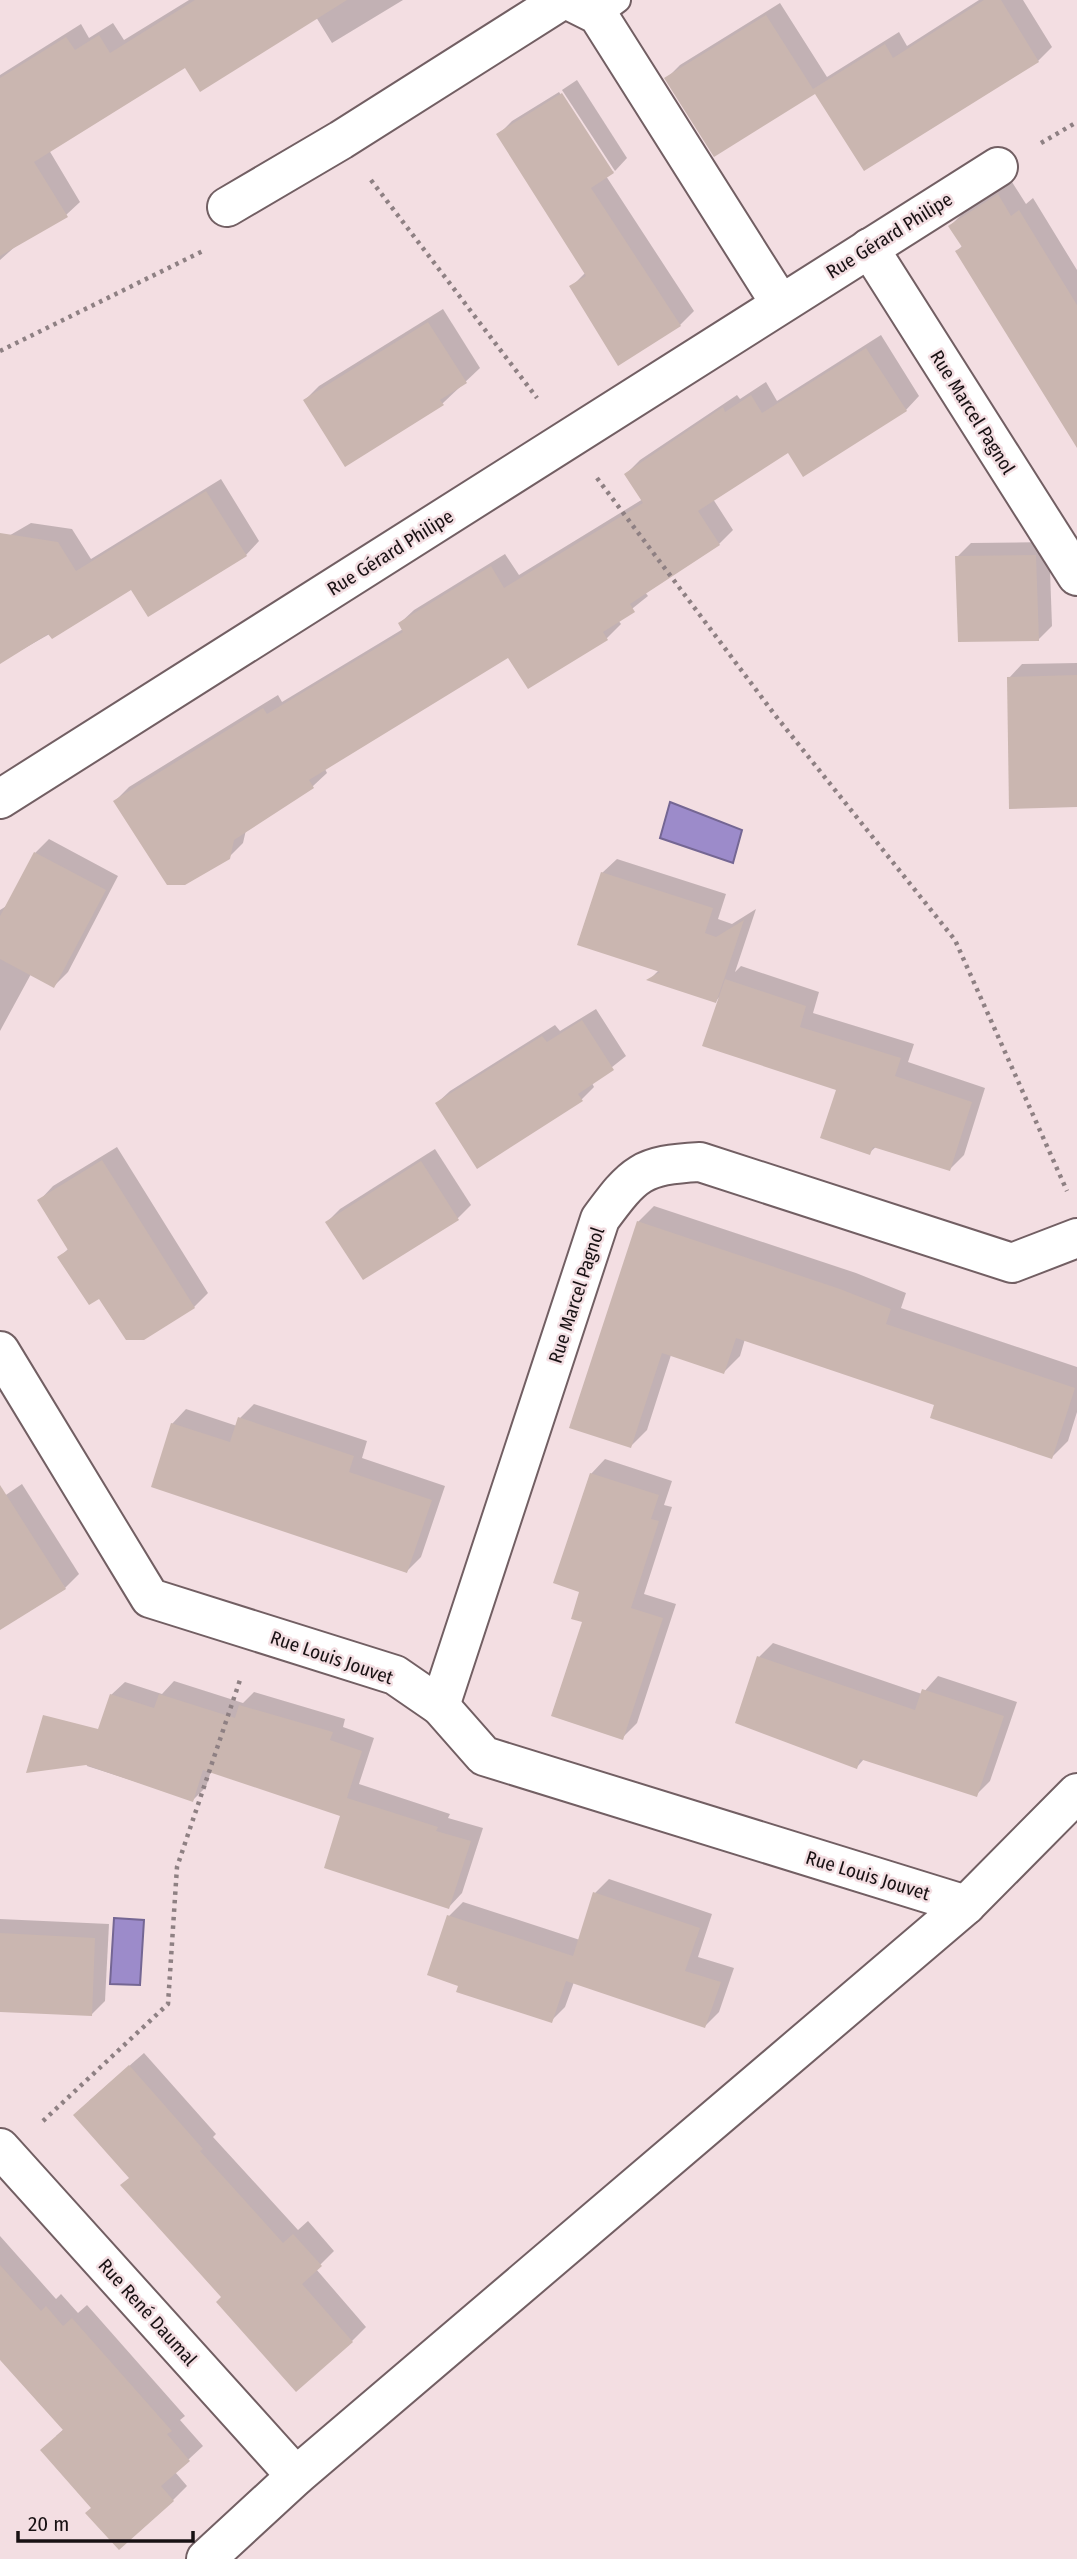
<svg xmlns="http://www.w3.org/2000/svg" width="1077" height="2559" font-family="'Fira Sans Condensed',sans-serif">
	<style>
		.water { fill: #9c8bca; stroke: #746693; stroke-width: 2 }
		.shadow { fill: #0003 }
		.building { fill: #cab6b0 }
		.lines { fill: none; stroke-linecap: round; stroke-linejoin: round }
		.lane-casing { stroke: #725f63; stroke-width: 28 }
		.street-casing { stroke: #725f63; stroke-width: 42 }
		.path { stroke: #8e8083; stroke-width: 4.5; stroke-dasharray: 3.5 5; stroke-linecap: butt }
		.lane { stroke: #fff; stroke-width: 24 }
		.street { stroke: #fff; stroke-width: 38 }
		.labels { text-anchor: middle; stroke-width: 5; stroke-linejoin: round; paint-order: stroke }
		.street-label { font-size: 19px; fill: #181113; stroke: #f3dee2 }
	</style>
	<rect width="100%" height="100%" fill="#f3dee2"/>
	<g class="water">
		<path d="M 670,802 L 742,830 L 733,863 L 660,838 Z"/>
		<path d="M 114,1918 L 144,1920 L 140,1985 L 110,1984 Z"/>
	</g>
	<g class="shadow">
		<path d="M 189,0 L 403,0 L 332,43 L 316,17 L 186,66 L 49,150 L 80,202 L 66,215 L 18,244 L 0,260 L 0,75 L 81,24 L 89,38 L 113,23 L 124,40 Z"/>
		<path d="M 979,0 L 1023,0 L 1052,47 L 1038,61 L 816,91 L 666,79 L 680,65 L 780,3 L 827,77 L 899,32 L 907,46 Z"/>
		<path d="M 577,80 L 627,158 L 615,171 L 562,90 Z"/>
		<path d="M 559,92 L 611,171 L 614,171 L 606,176 L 694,311 L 680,325 L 571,287 L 586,272 L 498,135 L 512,121 Z"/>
		<path d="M 1012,182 L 1026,204 L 1033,198 L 1077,270 L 1077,445 L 957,251 L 963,245 L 950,226 L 964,212 Z"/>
		<path d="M 443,309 L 480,368 L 443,403 L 346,465 L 305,400 L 319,386 Z"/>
		<path d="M 881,335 L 919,396 L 906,410 L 789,450 L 713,499 L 733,530 L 719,544 L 645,592 L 648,596 L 618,620 L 621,624 L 607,638 L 528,687 L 508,656 L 325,769 L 327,773 L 313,786 L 246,830 L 243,843 L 229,857 L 115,801 L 129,787 L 278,695 L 282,702 L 403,629 L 400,623 L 414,610 L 505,554 L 519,575 L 643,499 L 626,474 L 640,460 L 737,395 L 740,399 L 766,382 L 777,401 Z"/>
		<path d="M 221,479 L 259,541 L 246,555 L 131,588 L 0,662 L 0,541 L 31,523 L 72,529 L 91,559 Z"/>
		<path d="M 1049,542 L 1052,626 L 1038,640 L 957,557 L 971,543 Z"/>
		<path d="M 1077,663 L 1077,817 L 1077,805 L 1009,678 L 1022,664 Z"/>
		<path d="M 49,839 L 118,876 L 68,972 L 54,986 L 31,974 L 0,1031 L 0,910 L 8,905 L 35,853 Z"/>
		<path d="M 617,859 L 726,894 L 718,919 L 732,924 L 756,909 L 735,972 L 741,966 L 819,992 L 813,1013 L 914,1044 L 908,1062 L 985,1088 L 964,1155 L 950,1169 L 877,1146 L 869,1153 L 838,1089 L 721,995 L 716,1001 L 650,979 L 659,970 L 602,873 Z"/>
		<path d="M 596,1009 L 626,1056 L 592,1083 L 594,1087 L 582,1099 L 437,1103 L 450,1091 L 555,1025 L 560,1031 Z"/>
		<path d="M 117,1147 L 208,1293 L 194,1307 L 100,1297 L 60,1257 L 69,1248 L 39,1201 L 53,1186 Z"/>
		<path d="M 435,1149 L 471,1205 L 458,1218 L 327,1222 L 340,1209 Z"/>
		<path d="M 654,1206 L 856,1273 L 906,1293 L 901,1308 L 1077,1367 L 1077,1412 L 1068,1441 L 1052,1457 L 936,1404 L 745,1339 L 740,1356 L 724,1372 L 671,1355 L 647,1430 L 631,1446 L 638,1222 Z"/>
		<path d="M 254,1404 L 367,1441 L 362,1458 L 445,1486 L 421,1557 L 407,1571 L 172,1424 L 186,1409 L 237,1426 L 240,1418 Z"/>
		<path d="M 605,1459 L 672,1481 L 664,1505 L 672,1507 L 644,1594 L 676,1604 L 637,1723 L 622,1738 L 585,1621 L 581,1591 L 591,1474 Z"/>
		<path d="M 22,1484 L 79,1574 L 65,1588 L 0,1499 Z"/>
		<path d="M 773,1643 L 922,1694 L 938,1676 L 1017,1702 L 990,1781 L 976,1795 L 864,1759 L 857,1767 L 759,1657 Z"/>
		<path d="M 174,1681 L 243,1703 L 254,1692 L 345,1719 L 343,1727 L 374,1738 L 359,1784 L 450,1814 L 448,1818 L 483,1828 L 462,1893 L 449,1907 L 343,1815 L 211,1771 L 206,1787 L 193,1800 L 87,1766 L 111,1695 L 125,1682 L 162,1694 Z"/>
		<path d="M 609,1879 L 712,1914 L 698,1957 L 734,1968 L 719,2012 L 705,2026 L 574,1982 L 565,2007 L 551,2021 L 461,1985 L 449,1916 L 463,1902 L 580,1940 L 595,1893 Z"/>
		<path d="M 0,1919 L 109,1924 L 105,2001 L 91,2015 L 0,2011 Z"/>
		<path d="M 144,2053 L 216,2134 L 213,2137 L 298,2230 L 308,2221 L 334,2251 L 316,2269 L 366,2327 L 352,2341 L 223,2297 L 130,2177 L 89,2101 Z"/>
		<path d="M 0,2236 L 56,2299 L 61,2294 L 78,2313 L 87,2305 L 185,2416 L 180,2420 L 203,2446 L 175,2472 L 187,2486 L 173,2500 L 93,2508 L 56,2436 L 64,2429 L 0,2357 Z"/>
	</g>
	<g class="building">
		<path d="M 195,0 L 347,0 L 200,92 L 185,68 L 34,162 L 68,217 L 0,256 L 0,78 L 66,37 L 75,50 L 99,35 L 110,53 Z"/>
		<path d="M 984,0 L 1001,0 L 1039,62 L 864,171 L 815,94 L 714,157 L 664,78 L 766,15 L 813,89 L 885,44 L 893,58 Z"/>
		<path d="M 562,93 L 614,173 L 591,188 L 681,326 L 618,366 L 569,286 L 586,276 L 496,134 Z"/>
		<path d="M 998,194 L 1011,216 L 1019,210 L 1077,305 L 1077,448 L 955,251 L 962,247 L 948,226 Z"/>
		<path d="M 428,322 L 467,383 L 440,400 L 444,405 L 345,467 L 303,400 Z"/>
		<path d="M 866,348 L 907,411 L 803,477 L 788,453 L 698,511 L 720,545 L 630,604 L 635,612 L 603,632 L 608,640 L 528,689 L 508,658 L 309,780 L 314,788 L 234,840 L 230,859 L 185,885 L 167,885 L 113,801 L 263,708 L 267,714 L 403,632 L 398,623 L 491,566 L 504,588 L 643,503 L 624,474 L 723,407 L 725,412 L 751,395 L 762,413 Z"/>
		<path d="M 206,491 L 247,556 L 148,617 L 131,590 L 52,639 L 48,634 L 0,664 L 0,533 L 58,542 L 76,571 Z"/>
		<path d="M 1036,555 L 1039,641 L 958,642 L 955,556 Z"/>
		<path d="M 1077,675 L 1077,807 L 1009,809 L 1007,677 Z"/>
		<path d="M 34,852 L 106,890 L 54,988 L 0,959 L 0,916 Z"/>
		<path d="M 601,872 L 713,908 L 705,933 L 716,937 L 744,920 L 716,1003 L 646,980 L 660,972 L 577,945 Z"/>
		<path d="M 725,979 L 806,1006 L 800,1027 L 901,1058 L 895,1076 L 972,1102 L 950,1171 L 873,1147 L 870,1155 L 820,1138 L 836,1090 L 702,1046 Z"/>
		<path d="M 582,1020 L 614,1070 L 578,1094 L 583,1101 L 477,1169 L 435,1103 L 542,1036 L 547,1042 Z"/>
		<path d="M 102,1160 L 195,1308 L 144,1340 L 126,1340 L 99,1299 L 89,1305 L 57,1257 L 68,1250 L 37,1200 Z"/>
		<path d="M 421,1161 L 459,1220 L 363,1280 L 325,1222 Z"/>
		<path d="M 637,1221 L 840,1289 L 891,1309 L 886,1324 L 1075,1388 L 1052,1459 L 930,1418 L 934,1405 L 736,1338 L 724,1374 L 662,1353 L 631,1448 L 569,1428 Z"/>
		<path d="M 238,1417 L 354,1456 L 349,1472 L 432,1500 L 407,1573 L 151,1487 L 171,1423 L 230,1442 Z"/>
		<path d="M 590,1473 L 659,1495 L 651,1519 L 659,1521 L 631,1608 L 663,1618 L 623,1740 L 551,1716 L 582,1622 L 571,1619 L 579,1592 L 553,1583 Z"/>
		<path d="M 0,1485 L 66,1589 L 0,1630 Z"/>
		<path d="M 757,1656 L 915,1710 L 922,1689 L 1004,1716 L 977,1797 L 860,1759 L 857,1769 L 735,1723 Z"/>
		<path d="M 110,1694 L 154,1708 L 159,1694 L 235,1718 L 239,1705 L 333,1732 L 330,1740 L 362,1751 L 347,1798 L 438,1827 L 436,1831 L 471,1841 L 449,1909 L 324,1868 L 340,1816 L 203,1770 L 193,1802 L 86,1765 L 26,1773 L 43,1715 L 98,1729 Z"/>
		<path d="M 593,1892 L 700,1928 L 685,1971 L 721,1982 L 705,2028 L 566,1981 L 552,2023 L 456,1992 L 458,1986 L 427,1975 L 447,1915 L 573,1956 Z"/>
		<path d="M 0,1933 L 95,1938 L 92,2016 L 0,2012 Z"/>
		<path d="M 129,2065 L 203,2149 L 200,2151 L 283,2243 L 293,2234 L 322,2266 L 302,2284 L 353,2342 L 296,2392 L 216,2302 L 221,2297 L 120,2185 L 129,2178 L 73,2115 Z"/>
		<path d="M 0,2265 L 41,2311 L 46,2306 L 63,2326 L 72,2318 L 172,2431 L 167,2434 L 190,2461 L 161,2486 L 174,2501 L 119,2550 L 85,2513 L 91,2508 L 40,2450 L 63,2430 L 0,2360 Z"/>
	</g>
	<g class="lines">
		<g class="lane-casing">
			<path id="lane" d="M 598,15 L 618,0"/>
		</g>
		<g class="street-casing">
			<g id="street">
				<path d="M 568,0 L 598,15 L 780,303"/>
				<path d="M 227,207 L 341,140 L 562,0"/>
				<path d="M 869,248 L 1077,576"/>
				<path d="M 0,799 L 998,167"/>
				<path d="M 0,1351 L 150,1598 L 395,1675 L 440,1706 L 484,1756 L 966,1905"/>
				<path d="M 440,1706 L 600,1219 C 634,1173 641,1165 700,1162 L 1012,1263 L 1077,1238"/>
				<path d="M 0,2148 L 296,2476"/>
				<path d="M 206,2559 L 296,2476 L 966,1905 L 1077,1793"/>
			</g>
		</g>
		<g class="path">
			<path d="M 1041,143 L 1077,122"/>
			<path d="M 371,180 L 537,398"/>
			<path d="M 0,351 L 203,251"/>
			<path d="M 597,478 L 775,715 L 955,940 L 1067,1191"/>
			<path d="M 43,2121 L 168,2004 L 177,1867 L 241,1677"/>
		</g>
		<use href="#lane" class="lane"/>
		<use href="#street" class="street"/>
	</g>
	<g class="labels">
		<g class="street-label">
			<text transform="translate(889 235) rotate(-32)" y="7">Rue Gérard Philipe</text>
			<text transform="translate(973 412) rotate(58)" y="7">Rue Marcel Pagnol</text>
			<text transform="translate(390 552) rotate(-32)" y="7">Rue Gérard Philipe</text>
			<text transform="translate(576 1295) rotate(-72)" y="7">Rue Marcel Pagnol</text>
			<text transform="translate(332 1657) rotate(19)" y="7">Rue Louis Jouvet</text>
			<text transform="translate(868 1875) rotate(17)" y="7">Rue Louis Jouvet</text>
			<text transform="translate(148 2312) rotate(48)" y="7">Rue René Daumal</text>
		</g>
	</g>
	<path d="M18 2531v10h175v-10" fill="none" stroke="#181113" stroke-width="3.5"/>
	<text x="28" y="2531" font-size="21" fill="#181113" stroke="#f3dee2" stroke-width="5" paint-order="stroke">20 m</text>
</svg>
